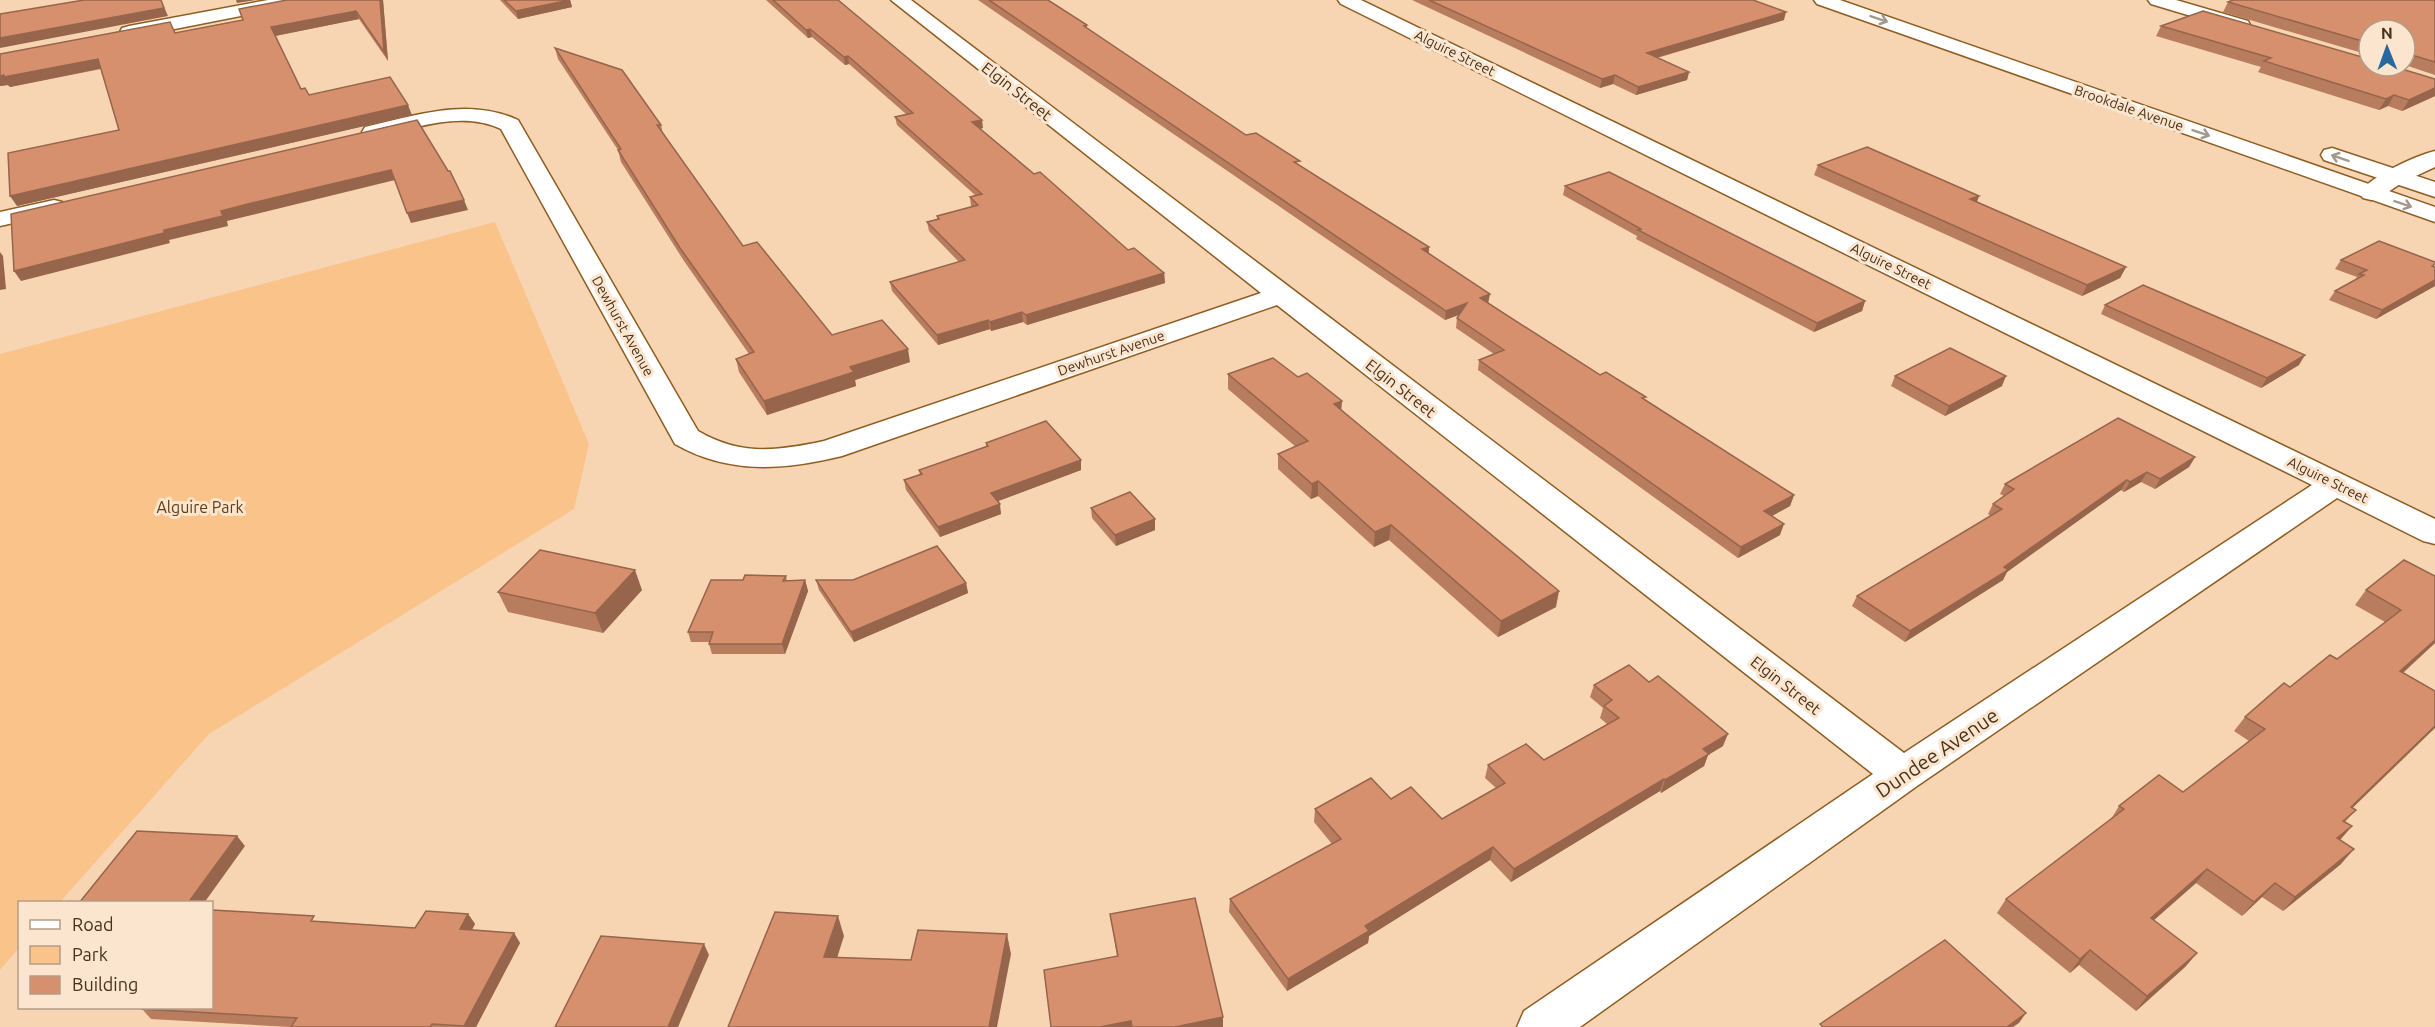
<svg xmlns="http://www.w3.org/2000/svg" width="2435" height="1027" font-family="Ubuntu,sans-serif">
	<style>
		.green { fill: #fac389 }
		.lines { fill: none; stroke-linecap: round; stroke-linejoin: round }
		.minor-casing { stroke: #8e5d21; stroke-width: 3 }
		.major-casing { stroke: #8e5d21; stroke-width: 3 }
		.minor { fill: #fff; fill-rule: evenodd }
		.major { fill: #fff; fill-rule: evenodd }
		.wall { fill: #b87c5e }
		.shaded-wall { fill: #96654c }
		.building { fill: #d6906d; stroke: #96654c; stroke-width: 1.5 }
		.oneway { stroke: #a3988c }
		.labels { text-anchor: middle; stroke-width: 6; stroke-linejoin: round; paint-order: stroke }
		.far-street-label { font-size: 14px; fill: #473119; stroke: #fce5ce }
		.street-label { font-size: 16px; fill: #473119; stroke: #fce5ce }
		.park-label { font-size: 16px; fill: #5f3d15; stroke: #fce5ce }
		.near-street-label { font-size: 20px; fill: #473119; stroke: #fce5ce }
	</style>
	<rect width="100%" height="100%" fill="#f7d5b3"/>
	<path class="green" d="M 495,222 L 589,444 L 574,509 L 209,734 L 60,902 L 20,902 L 19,948 L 0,970 L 0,354 Z"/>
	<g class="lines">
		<g class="minor-casing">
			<g id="minor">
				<path d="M 268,0 L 306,0 L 303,4 L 297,5 L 129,38 L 122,36 L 120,32 L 122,28 L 129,26 Z"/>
				<path d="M 891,0 L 911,0 L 1904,753 L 2312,485 L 1341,4 L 1338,0 L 1361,0 L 2435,519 L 2435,544 L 2423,541 L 2337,498 L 1917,786 L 1580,1027 L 1517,1027 L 1524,1011 L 1873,774 L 1277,305 L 842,456 C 784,470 729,475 675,444 L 501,129 C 462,110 413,128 373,139 L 365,137 L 362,132 L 365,127 C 416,115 468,97 518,120 L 698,431 C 741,456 777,451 824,441 L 1261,293 Z"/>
				<path d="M 2148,0 L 2176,0 L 2248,21 L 2250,25 L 2248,29 L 2241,31 L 2151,4 Z"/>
				<path d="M 2435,151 L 2435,167 L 2403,182 L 2379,198 L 2371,200 L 2363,198 L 2359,193 C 2371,176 2415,156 2435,151 Z"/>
				<path d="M 54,200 L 62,202 L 66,207 L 62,212 L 0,226 L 0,212 Z"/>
			</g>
		</g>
		<g class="major-casing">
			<g id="major">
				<path d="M 1814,0 L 1840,0 L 2435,207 L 2435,222 L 1817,4 Z"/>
				<path d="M 2332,148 L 2435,182 L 2435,197 L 2324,160 L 2321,155 L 2324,150 Z"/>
			</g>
		</g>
		<use href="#minor" class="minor"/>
		<use href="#major" class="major"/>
	</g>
	<g class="wall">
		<path d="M 383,0 L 388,61 L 359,19 L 275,36 L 301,89 L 309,95 L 412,115 L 17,206 L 119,130 L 101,69 L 10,87 L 8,85 L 0,86 L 0,54 L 176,33 L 243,20 Z"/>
		<path d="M 500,0 L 570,0 L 572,7 L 518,19 Z"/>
		<path d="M 766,0 L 838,0 L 983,128 L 980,129 L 1128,250 L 1164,273 L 1165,283 L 1027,325 L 1023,322 L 991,331 L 990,329 L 938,345 L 892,291 L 890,282 L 959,262 L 929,231 L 927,222 L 937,219 L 937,216 L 972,207 L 971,206 L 970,197 L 975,195 L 897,125 L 895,117 L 906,114 L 849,64 L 845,65 L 812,37 L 808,38 Z"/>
		<path d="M 978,0 L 1048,0 L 1087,25 L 1087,28 L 1246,135 L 1300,166 L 1429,247 L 1429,253 L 1489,303 L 1600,375 L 1645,400 L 1794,495 L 1790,506 L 1772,516 L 1780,535 L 1738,558 L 1478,370 L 1479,360 L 1494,354 L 1456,328 L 1457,318 L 1459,315 L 1445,320 Z"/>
		<path d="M 1412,0 L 1753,0 L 1784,20 L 1657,58 L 1689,72 L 1687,80 L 1636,95 L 1613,84 L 1600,88 Z"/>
		<path d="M 2435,0 L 2435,75 L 2405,65 L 2405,30 L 2369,30 L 2369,55 L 2223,12 L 2228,2 Z"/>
		<path d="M 2161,26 L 2435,79 L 2435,96 L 2402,111 L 2388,106 L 2379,110 L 2258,72 L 2261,67 L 2156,36 Z"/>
		<path d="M 555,48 L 661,125 L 663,134 L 743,246 L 832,335 L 910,362 L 855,380 L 856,386 L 767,415 L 739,372 L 736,359 L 749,354 L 684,261 L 621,162 L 618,150 L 558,59 Z"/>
		<path d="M 1818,165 L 1979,196 L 1977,202 L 2126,267 L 2120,278 L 2082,296 L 1814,175 Z"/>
		<path d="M 1565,186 L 1865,301 L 1862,311 L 1814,332 L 1636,239 L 1637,236 L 1563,195 Z"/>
		<path d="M 2341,260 L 2435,266 L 2435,286 L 2376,319 L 2329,300 L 2335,291 L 2355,280 L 2357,277 L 2335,269 Z"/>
		<path d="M 2105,305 L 2299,365 L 2261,388 L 2101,314 Z"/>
		<path d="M 1228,374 L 1298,377 L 1342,410 L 1556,607 L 1498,637 L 1389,540 L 1374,547 L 1318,496 L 1311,499 L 1278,469 L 1278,454 L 1296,447 L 1228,389 Z"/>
		<path d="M 1895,376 L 2002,386 L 1945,416 L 1891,386 Z"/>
		<path d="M 986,443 L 1081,460 L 1081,470 L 998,501 L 1001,514 L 940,537 L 906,490 L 904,480 L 920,475 L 919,470 L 986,447 Z"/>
		<path d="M 2195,457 L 2189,467 L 2155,489 L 2141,482 L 2124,492 L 2121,490 L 2007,572 L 2003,580 L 1905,642 L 1852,606 L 1857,596 L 1991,516 L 1988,514 L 1993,504 L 2004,496 L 2000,494 L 2005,484 Z"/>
		<path d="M 1091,508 L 1155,519 L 1155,530 L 1116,546 L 1092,518 Z"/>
		<path d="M 2404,560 L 2435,643 L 2403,673 L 2352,808 L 2356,810 L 2345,822 L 2352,826 L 2340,840 L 2341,864 L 2283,911 L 2262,897 L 2242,916 L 2196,883 L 2153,921 L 2197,953 L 2185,967 L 2136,1011 L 2079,965 L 2070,973 L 1997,913 L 2006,899 L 2110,821 L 2119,806 L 2183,792 L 2249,741 L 2234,731 L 2245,717 L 2290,687 L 2337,659 L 2385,622 L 2355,605 L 2366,590 Z"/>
		<path d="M 786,576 L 787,581 L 805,580 L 808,591 L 785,654 L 712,654 L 709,644 L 709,642 L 691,642 L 688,632 L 743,580 Z"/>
		<path d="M 816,580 L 966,583 L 968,593 L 854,642 L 819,590 Z"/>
		<path d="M 642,590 L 603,633 L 508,612 L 498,592 Z"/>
		<path d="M 1594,685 L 1723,746 L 1708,755 L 1704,766 L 1661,793 L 1660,791 L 1511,882 L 1490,860 L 1369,936 L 1368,943 L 1287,991 L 1229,912 L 1230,899 L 1332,844 L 1314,822 L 1315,809 L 1391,799 L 1442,819 L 1496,788 L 1485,778 L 1488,765 L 1544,760 L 1607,724 L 1600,718 L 1603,708 L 1590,697 Z"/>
		<path d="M 468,914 L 475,924 L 472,930 L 514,933 L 520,943 L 476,1027 L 291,1027 L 151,1019 L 142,1009 L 318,921 L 415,928 Z"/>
		<path d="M 1110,914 L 1223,1027 L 1051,1027 L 1117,956 Z"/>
	</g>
	<g class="shaded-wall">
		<path d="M 161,0 L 168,16 L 0,48 L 0,38 Z"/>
		<path d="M 236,0 L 256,0 L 237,3 Z"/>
		<path d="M 380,0 L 383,0 L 388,61 L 384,52 Z"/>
		<path d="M 570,0 L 572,7 L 518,19 L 516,11 Z"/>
		<path d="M 356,11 L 359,19 L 275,36 L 271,27 Z"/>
		<path d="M 1786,12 L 1784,20 L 1645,61 L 1647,53 Z"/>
		<path d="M 810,29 L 812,37 L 808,38 L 806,30 Z"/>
		<path d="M 848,56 L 849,64 L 845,65 L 844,57 Z"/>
		<path d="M 98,59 L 103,68 L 10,87 L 8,85 L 0,86 L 0,76 Z"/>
		<path d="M 1689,72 L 1687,80 L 1636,95 L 1638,87 Z"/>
		<path d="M 1615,75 L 1613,84 L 1600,88 L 1602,79 Z"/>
		<path d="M 2435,88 L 2435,96 L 2402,111 L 2409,100 Z"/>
		<path d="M 2394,95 L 2388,106 L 2379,110 L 2386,99 Z"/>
		<path d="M 408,105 L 412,115 L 17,206 L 10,196 Z"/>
		<path d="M 982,120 L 983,128 L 973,131 L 972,122 Z"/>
		<path d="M 391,170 L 395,180 L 227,221 L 228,226 L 169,240 L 170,243 L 21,281 L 14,271 L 164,230 L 221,211 L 244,205 Z"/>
		<path d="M 1979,196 L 1975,206 L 1970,199 Z"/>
		<path d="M 464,200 L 468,210 L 411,223 L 407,213 Z"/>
		<path d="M 1429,247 L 1428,256 L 1422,249 Z"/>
		<path d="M 0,252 L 3,256 L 6,289 L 0,290 Z"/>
		<path d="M 2126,267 L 2120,278 L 2082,296 L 2087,285 Z"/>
		<path d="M 1164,273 L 1165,283 L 1027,325 L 1026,315 Z"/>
		<path d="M 2435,280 L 2435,286 L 2376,319 L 2382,310 Z"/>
		<path d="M 1490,294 L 1488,304 L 1480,298 Z"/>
		<path d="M 1865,301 L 1862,311 L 1814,332 L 1817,323 Z"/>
		<path d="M 1467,303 L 1466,312 L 1445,320 L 1446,311 Z"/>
		<path d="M 1022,312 L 1023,322 L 991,331 L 990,322 Z"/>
		<path d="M 988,320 L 990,329 L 938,345 L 937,335 Z"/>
		<path d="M 908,349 L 910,362 L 855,380 L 856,386 L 767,415 L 764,401 L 850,367 Z"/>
		<path d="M 2305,355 L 2299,365 L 2261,388 L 2267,378 Z"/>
		<path d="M 2006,376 L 2002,386 L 1945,416 L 1949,406 Z"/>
		<path d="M 1342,401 L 1341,415 L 1334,404 Z"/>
		<path d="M 2195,457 L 2189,467 L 2155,489 L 2160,479 Z"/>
		<path d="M 1081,460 L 1081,470 L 993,503 L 991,493 Z"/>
		<path d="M 2147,472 L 2141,482 L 2124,492 L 2130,482 Z"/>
		<path d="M 2127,480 L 2121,490 L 2007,572 L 2003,580 L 1905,642 L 1910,631 L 2004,567 Z"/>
		<path d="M 1318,481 L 1318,496 L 1311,499 L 1312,484 Z"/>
		<path d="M 1794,495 L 1790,506 L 1761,522 L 1764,511 Z"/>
		<path d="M 1000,504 L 1001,514 L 940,537 L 938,527 Z"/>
		<path d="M 1155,519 L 1155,530 L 1116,546 L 1115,535 Z"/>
		<path d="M 1784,524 L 1780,535 L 1738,558 L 1741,547 Z"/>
		<path d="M 1391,525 L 1389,540 L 1374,547 L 1375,532 Z"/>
		<path d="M 635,570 L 642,590 L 603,633 L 595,613 Z"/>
		<path d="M 805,580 L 808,591 L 785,654 L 782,644 Z"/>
		<path d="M 966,583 L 968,593 L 854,642 L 851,632 Z"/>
		<path d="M 1559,591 L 1556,607 L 1498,637 L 1501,621 Z"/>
		<path d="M 2435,640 L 2435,643 L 2388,686 L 2400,671 Z"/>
		<path d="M 2435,726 L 2435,728 L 2338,822 L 2351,807 Z"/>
		<path d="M 1728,734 L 1723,746 L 1708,755 L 1704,766 L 1661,793 L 1665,780 L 1703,749 Z"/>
		<path d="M 1664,779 L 1660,791 L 1511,882 L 1514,869 Z"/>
		<path d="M 2352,826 L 2339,841 L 2337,838 Z"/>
		<path d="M 237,836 L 245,846 L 204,903 L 188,903 Z"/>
		<path d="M 1493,847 L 1490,860 L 1369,936 L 1368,943 L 1287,991 L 1288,979 L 1365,926 Z"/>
		<path d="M 2354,849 L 2341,864 L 2283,911 L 2295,897 Z"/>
		<path d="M 2207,869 L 2196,883 L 2139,933 L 2151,918 Z"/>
		<path d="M 2275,883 L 2262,897 L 2242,916 L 2254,902 Z"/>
		<path d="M 468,914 L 475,924 L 466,939 L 460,929 Z"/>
		<path d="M 838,916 L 844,936 L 831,977 L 824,957 Z"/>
		<path d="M 514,933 L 520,943 L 476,1027 L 465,1027 L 464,1026 Z"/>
		<path d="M 1007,934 L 1011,954 L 997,1027 L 989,1027 Z"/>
		<path d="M 704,944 L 709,955 L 678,1027 L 668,1027 Z"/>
		<path d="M 2090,950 L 2079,965 L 2070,973 L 2080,959 Z"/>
		<path d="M 2197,953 L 2185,967 L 2136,1011 L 2147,996 Z"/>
		<path d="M 2026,1013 L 2019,1023 L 2013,1027 L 2007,1027 Z"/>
		<path d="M 1223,1017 L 1223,1027 L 1175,1027 Z"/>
		<path d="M 1131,1021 L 1131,1027 L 1100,1027 Z"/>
	</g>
	<g class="building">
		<path d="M 84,0 L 161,0 L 164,8 L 0,38 L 0,14 Z"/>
		<path d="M 287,0 L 380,0 L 384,52 L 356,11 L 271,27 L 301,89 L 305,88 L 309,95 L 390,77 L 408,105 L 10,196 L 8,153 L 119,130 L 98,59 L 4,77 L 4,75 L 0,76 L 0,54 L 170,22 L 175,33 L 243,20 L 239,9 Z"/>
		<path d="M 504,0 L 570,0 L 516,11 Z"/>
		<path d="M 773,0 L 838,0 L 982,120 L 972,122 L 1034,174 L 1040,172 L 1128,250 L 1134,248 L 1164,273 L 1026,315 L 1022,312 L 990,322 L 988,320 L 937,335 L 890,282 L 965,260 L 927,222 L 939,219 L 937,216 L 978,205 L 970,197 L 982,194 L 895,117 L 913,113 L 848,56 L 844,57 L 810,29 L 806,30 Z"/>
		<path d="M 989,0 L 1048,0 L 1087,25 L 1084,26 L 1246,135 L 1256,133 L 1300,161 L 1294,162 L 1429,247 L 1422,249 L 1490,294 L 1480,298 L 1600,375 L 1606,372 L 1646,397 L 1642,398 L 1794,495 L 1764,511 L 1784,524 L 1741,547 L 1479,360 L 1504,350 L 1457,318 L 1467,303 L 1446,311 Z"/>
		<path d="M 1429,0 L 1753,0 L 1786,12 L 1647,53 L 1689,72 L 1638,87 L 1615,75 L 1602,79 Z"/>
		<path d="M 2233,0 L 2435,0 L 2435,62 L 2405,53 L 2405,30 L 2369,30 L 2369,43 L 2228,2 Z"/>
		<path d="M 2203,11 L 2369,59 L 2369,66 L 2392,66 L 2435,79 L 2435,88 L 2409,100 L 2394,95 L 2386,99 L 2264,61 L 2271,58 L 2161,26 Z"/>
		<path d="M 555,48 L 622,70 L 661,125 L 657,125 L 743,246 L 757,242 L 832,335 L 882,320 L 908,349 L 850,367 L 854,372 L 764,401 L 736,359 L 754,352 L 680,248 L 618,150 L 621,149 Z"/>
		<path d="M 417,120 L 448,171 L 450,171 L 464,200 L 407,213 L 391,170 L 244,205 L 221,211 L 223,216 L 164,230 L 164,233 L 14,271 L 11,214 Z"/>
		<path d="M 1867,147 L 1979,196 L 1970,199 L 2126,267 L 2087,285 L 1818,165 Z"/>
		<path d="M 1609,172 L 1865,301 L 1817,323 L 1638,230 L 1641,229 L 1565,186 Z"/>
		<path d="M 2379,241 L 2435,262 L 2435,264 L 2432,266 L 2435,267 L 2435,280 L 2382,310 L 2335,291 L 2364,275 L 2359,274 L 2367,270 L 2341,260 Z"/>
		<path d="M 2143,285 L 2305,355 L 2267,378 L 2105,305 Z"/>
		<path d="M 1950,348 L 2006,376 L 1949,406 L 1895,376 Z"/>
		<path d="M 1273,358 L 1298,377 L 1307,373 L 1342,401 L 1334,404 L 1559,591 L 1501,621 L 1391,525 L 1375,532 L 1318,481 L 1312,484 L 1278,454 L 1308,441 L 1228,374 Z"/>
		<path d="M 2118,418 L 2195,457 L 2160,479 L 2147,472 L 2130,482 L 2127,480 L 2004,567 L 2008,570 L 1910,631 L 1857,596 L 2002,509 L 1993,504 L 2014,489 L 2005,484 Z"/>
		<path d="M 1046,421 L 1081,460 L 991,493 L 1000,504 L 938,527 L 904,480 L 922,474 L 919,470 L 988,446 L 986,443 Z"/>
		<path d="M 1130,492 L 1155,519 L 1115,535 L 1091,508 Z"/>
		<path d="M 937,546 L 966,583 L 851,632 L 816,580 L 853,580 Z"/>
		<path d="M 540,550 L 635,570 L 595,613 L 498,592 Z"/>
		<path d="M 2404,560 L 2435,576 L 2435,640 L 2400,671 L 2435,691 L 2435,726 L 2351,807 L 2356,810 L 2343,821 L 2352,826 L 2337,838 L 2354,849 L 2295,897 L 2275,883 L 2254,902 L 2207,869 L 2151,918 L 2197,953 L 2147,996 L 2090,950 L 2080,959 L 2006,899 L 2124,809 L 2119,806 L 2159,775 L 2183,792 L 2265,729 L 2245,717 L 2284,683 L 2290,687 L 2330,655 L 2337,659 L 2401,610 L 2366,590 Z"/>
		<path d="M 745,575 L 786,576 L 783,581 L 805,580 L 782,644 L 709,644 L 713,632 L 688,632 L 711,580 L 743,580 Z"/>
		<path d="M 1629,665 L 1649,682 L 1658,676 L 1728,734 L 1703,749 L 1709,754 L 1665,780 L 1664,779 L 1514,869 L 1493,847 L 1365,926 L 1369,931 L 1288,979 L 1230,899 L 1341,839 L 1315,809 L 1371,778 L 1391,799 L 1411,787 L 1442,819 L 1505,783 L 1488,765 L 1526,744 L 1544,760 L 1619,718 L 1604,706 L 1612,700 L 1594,685 Z"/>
		<path d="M 137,831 L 237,836 L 188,903 L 79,903 Z"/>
		<path d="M 1195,898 L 1223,1017 L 1175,1027 L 1132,1027 L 1131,1021 L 1100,1027 L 1051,1027 L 1044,970 L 1118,956 L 1110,914 Z"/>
		<path d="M 212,910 L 314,916 L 311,921 L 415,928 L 426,911 L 468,914 L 460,929 L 514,933 L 464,1026 L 432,1024 L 430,1027 L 291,1027 L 297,1018 L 142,1009 L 143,1008 L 212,1008 Z"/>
		<path d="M 775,912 L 838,916 L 824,957 L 911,960 L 918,930 L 1007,934 L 989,1027 L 728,1027 Z"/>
		<path d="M 601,936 L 704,944 L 668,1027 L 555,1027 Z"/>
		<path d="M 1945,940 L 2026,1013 L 2007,1027 L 1823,1027 L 1820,1024 Z"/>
	</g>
	<defs><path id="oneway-shaft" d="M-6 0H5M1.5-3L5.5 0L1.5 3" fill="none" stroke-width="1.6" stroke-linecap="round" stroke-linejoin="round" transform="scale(1.5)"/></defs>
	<g class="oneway">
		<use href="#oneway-shaft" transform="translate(1879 19) rotate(19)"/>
		<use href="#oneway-shaft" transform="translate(2201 133) rotate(19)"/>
		<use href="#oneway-shaft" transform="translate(2340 158) rotate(-161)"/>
		<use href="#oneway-shaft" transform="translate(2403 204) rotate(19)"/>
	</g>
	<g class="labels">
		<g class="far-street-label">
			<text transform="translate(1455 53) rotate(26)" y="5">Alguire Street</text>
			<text transform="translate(2129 108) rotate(19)" y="5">Brookdale Avenue</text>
			<text transform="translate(1891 266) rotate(26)" y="5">Alguire Street</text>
			<text transform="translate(623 326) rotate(61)" y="5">Dewhurst Avenue</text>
			<text transform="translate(1111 353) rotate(-19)" y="5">Dewhurst Avenue</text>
			<text transform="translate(2328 480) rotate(26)" y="5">Alguire Street</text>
		</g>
		<g class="street-label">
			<text transform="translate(1017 91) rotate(38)" y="6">Elgin Street</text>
			<text transform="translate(1401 388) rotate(38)" y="6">Elgin Street</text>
			<text transform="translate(1786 685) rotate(38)" y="6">Elgin Street</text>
		</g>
		<g class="park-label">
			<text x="200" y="513">Alguire Park</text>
		</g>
		<g class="near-street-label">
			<text transform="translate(1937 753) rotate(-34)" y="7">Dundee Avenue</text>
		</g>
	</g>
	<rect x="18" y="901" width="195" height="108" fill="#fce5ce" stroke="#b49d86" stroke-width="1.5"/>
	<rect x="30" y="920" width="30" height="9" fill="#ffffff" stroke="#b49d86" stroke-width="1.5"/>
	<text x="72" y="931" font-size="18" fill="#473119">Road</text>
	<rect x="30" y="946" width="30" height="18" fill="#fac389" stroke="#b49d86" stroke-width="1.5"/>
	<text x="72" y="961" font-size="18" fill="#473119">Park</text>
	<rect x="30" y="976" width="30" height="18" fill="#d6906d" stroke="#b49d86" stroke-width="1.5"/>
	<text x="72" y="991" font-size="18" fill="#473119">Building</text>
	<g transform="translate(2387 48) rotate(359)"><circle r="28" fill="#fce5ce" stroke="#b49d86" stroke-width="1.5"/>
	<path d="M0-4.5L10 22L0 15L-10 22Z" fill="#27689e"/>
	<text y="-9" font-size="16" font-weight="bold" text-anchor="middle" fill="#473119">N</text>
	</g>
</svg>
